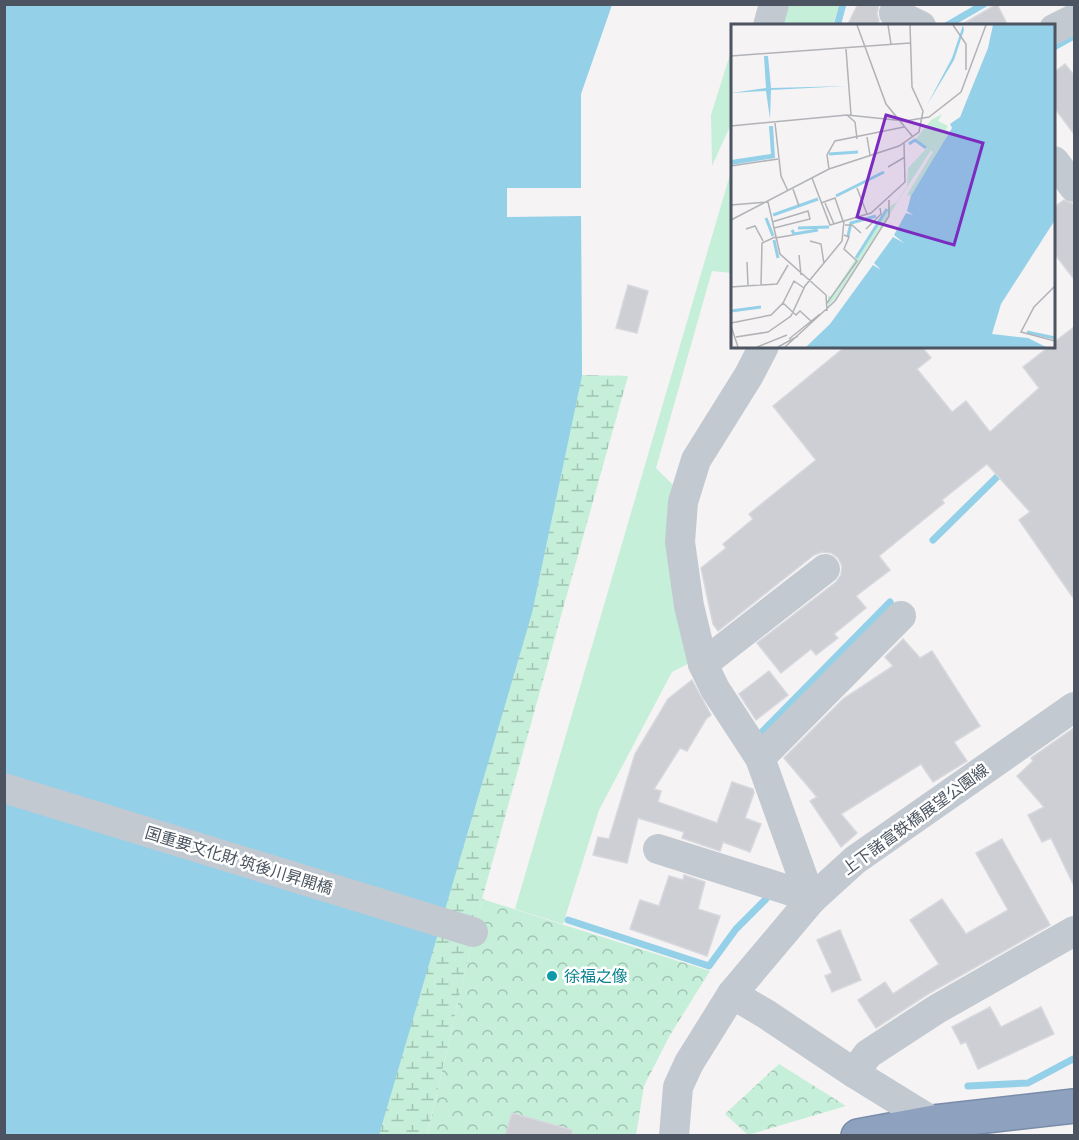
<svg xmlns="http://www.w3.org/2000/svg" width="1079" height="1140" font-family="Barlow,'Noto Sans JP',sans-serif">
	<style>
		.grass { fill: #c5efd9 }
		.forest { fill: url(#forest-crowns) }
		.wetland { fill: url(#wetland-marsh) }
		.water { fill: #95d0e9 }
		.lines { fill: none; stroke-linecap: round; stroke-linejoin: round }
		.stream { stroke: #95d0e9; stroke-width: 7 }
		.building { fill: #cdcfd5; stroke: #d7d8de; stroke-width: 1.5 }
		.highway-casing { stroke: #798caa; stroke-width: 36 }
		.minor { stroke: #c2c9d1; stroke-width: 30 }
		.highway { stroke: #8ea1be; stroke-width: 33 }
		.culture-dot { fill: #0f9aa8; stroke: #fff; stroke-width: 2 }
		.labels { text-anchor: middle; stroke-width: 5; stroke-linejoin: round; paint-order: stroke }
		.street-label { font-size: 16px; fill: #4b5460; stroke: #fff }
		.culture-label { font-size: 16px; fill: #0d838f; stroke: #fff; text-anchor: start }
		.inset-river { fill: none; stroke: #95d0e9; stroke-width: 3 }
		.inset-road { fill: none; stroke: #b1b3b8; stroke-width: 1.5 }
		.view { fill: #7b2cbf; fill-opacity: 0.15; stroke: #7b2cbf; stroke-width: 3 }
		.inset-edge { fill: none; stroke: #4b5460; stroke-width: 3 }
	</style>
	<defs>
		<pattern id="forest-crowns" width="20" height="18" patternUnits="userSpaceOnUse" patternTransform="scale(1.5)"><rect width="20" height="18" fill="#c5efd9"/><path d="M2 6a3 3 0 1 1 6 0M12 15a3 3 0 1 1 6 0" fill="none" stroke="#a2c4b3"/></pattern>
		<pattern id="wetland-marsh" width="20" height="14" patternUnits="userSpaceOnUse" patternTransform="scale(1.5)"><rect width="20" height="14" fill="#c5efd9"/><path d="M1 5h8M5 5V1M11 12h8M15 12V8" fill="none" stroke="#a2c4b3"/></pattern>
	</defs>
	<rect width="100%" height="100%" fill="#f5f3f3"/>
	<g class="grass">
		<path d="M 788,5 L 839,5 L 833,25 L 782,26 Z"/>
		<path d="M 732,48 L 732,122 L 712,166 L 711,115 Z"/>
		<path d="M 732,168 L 732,273 L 712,271 L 656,468 L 676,488 L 695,660 L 672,672 L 599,810 L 563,924 L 515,909 Z"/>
	</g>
	<g class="forest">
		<path d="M 482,899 L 710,971 L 670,1035 L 644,1086 L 636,1135 L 427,1136 Z"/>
		<path d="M 779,1064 L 846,1106 L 748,1135 L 725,1114 Z"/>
	</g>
	<path class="wetland" d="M 581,216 L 582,375 L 628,376 L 482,899 L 427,1135 L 378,1136 Z"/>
	<path class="water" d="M 5,5 L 612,5 L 581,94 L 581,188 L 507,188 L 507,217 L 581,216 L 582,376 L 532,613 L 379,1135 L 5,1136 Z"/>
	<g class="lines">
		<g class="stream">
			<path d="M 837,26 L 843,4"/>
			<path d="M 946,26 L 984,4"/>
			<path d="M 1054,47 L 1074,36"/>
			<path d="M 933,540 L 1003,471"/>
			<path d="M 760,734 L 890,602"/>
			<path d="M 568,920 L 709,966 L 736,929 L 766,899"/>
			<path d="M 968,1086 L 1028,1083 L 1073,1059 L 1074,1060"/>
		</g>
	</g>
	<g class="building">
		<path d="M 858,4 L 879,4 L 877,14 L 879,21 L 876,26 L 847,26 Z"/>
		<path d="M 997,4 L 1008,26 L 959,26 Z"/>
		<path d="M 1065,64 L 1074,75 L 1074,134 L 1053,106 L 1053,73 Z"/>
		<path d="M 1064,200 L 1074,204 L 1074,279 L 1053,252 L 1053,208 Z"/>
		<path d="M 628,285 L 648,291 L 637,333 L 616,328 Z"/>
		<path d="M 1074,327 L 1074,599 L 1019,520 L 1030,512 L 987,464 L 942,500 L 944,503 L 879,556 L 890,570 L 856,596 L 866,608 L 834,634 L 838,638 L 816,655 L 811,649 L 781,673 L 757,643 L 836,582 L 841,575 L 842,566 L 838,558 L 831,553 L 822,552 L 814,555 L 718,631 L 713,624 L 701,568 L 726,548 L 723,544 L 753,519 L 749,514 L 816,460 L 773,406 L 846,346 L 921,346 L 931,358 L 917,369 L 952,412 L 966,401 L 990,432 L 1039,388 L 1023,367 L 1050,346 L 1053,346 L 1053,343 Z"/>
		<path d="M 903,639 L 920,658 L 932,651 L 980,726 L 954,742 L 967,761 L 933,782 L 921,764 L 841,814 L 857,833 L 841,847 L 810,801 L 817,797 L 784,758 L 843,699 L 893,666 L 885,657 Z"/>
		<path d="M 769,671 L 788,695 L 756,720 L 739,694 Z"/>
		<path d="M 692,680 L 711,715 L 706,719 L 687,751 L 680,748 L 654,789 L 661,791 L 658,802 L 717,823 L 732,782 L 753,789 L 754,793 L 745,818 L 761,824 L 750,852 L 723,842 L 720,851 L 682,838 L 684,832 L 638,818 L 627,863 L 593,855 L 598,837 L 609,839 L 635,754 L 668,699 Z"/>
		<path d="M 1074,728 L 1074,886 L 1051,838 L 1042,842 L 1028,815 L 1044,807 L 1017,776 L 1033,761 L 1031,758 Z"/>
		<path d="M 1002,839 L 1050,925 L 928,994 L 876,1028 L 858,1000 L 885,982 L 893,994 L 939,964 L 910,920 L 942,899 L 966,934 L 1008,910 L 976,853 Z"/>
		<path d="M 684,875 L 705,882 L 698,909 L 720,916 L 707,956 L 630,929 L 640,900 L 659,906 L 669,876 L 683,880 Z"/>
		<path d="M 840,930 L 861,980 L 832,992 L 825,976 L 832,973 L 817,940 Z"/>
		<path d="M 990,1007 L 1001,1027 L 1041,1007 L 1054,1034 L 978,1069 L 966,1042 L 961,1044 L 952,1027 Z"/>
		<path d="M 512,1113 L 572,1130 L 571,1136 L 505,1136 Z"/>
	</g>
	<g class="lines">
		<g class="highway-casing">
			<path id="highway" d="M 858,1136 L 934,1122 L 1074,1106"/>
		</g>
		<g class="minor">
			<path d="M 894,13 L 921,26"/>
			<path d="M 768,26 L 774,4"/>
			<path d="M 1054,29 L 1074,19"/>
			<path d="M 1054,161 L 1074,187"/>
			<path d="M 764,346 L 749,375 L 696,460 L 683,502 L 680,542 L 689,606 L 703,664 L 715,689 L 760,758 L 811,900"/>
			<path d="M 703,664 L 825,569"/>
			<path d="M 760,758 L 901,616"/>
			<path d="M 4,788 L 473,932"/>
			<path d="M 658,849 L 791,891 L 811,900"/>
			<path d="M 732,994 L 766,1014 L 854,1073 L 948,1131"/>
			<path d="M 854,1073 L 868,1054 L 937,1009 L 1074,931"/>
			<path d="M 674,1136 L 678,1087 L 689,1063 L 732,994 L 811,900 L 855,860 L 1074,707"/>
		</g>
		<use href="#highway" class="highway"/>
	</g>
	<circle class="culture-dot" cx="552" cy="976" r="6"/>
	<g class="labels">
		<g class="street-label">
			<text transform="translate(915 819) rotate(-36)" y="6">上下諸富鉄橋展望公園線</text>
			<text transform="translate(239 860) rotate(17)" y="6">国重要文化財 筑後川昇開橋</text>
		</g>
		<g class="culture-label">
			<text x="564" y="982">徐福之像</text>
		</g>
	</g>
	<g transform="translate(731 24)">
		<rect width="324" height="324" fill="#f5f3f3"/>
		<path d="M 196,124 L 200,126 L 104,275 L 97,282 L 97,271 L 100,273 L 158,183 L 166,178 L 176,162 L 177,144 Z" fill="#c5efd9"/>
		<path d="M 211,90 L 207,97 L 217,102 L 202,128 L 184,116 L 200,96 Z" fill="#c5efd9"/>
		<path d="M 215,106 L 218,108 L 176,187 L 180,172 L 176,171 Z" fill="#c5efd9"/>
		<path d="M 232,1 L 233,6 L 223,36 L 196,81 L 221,34 ZM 262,1 L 324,1 L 324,196 L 270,280 L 261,310 L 297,314 L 315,323 L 75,323 L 99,300 L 142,241 L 150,246 L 143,239 L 162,213 L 173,219 L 163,211 L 175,189 L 182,191 L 176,187 L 180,172 L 221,104 L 219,100 L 229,93 L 257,24 ZM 33,32 L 37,32 L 40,64 L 116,62 L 40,66 L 39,95 L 35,67 L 0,69 L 35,64 ZM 38,102 L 42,102 L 44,134 L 0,141 L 0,136 L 40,130 Z" fill="#95d0e9"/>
		<path d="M 257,17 L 229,93 L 225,94 L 229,87 Z" fill="#f5f3f3"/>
		<path class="inset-river" d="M 178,120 L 184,116 L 195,124M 98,130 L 127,128M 105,172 L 153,148M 42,191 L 87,175M 35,194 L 42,212M 67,204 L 98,203M 61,206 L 63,210 L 87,206M 117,212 L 120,199 L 145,192M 43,216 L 47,234M 125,234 L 156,185M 0,287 L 30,283M 296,308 L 324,314"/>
		<path class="inset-road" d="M 126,1 L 155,80 L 182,113M 157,1 L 160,20M 222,1 L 235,20 L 235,46M 115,25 L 120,91M 0,32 L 179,19M 116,91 L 124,98 L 126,115M 44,99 L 50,152 L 57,167M 0,102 L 116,91 L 174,97 L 198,93 L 230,68 L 255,1M 136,113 L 139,131M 0,142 L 47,135M 157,143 L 174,133M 98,145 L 96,131 L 104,117 L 173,103M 81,154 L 99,201 L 140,189 L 174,158 L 173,119M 126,164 L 136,190M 62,165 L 68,182M 90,179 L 104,174 L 112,197M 94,179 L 103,200M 0,181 L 37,178 L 49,230 L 95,271 L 96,287M 0,196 L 98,145 L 168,122 L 188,108 L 192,87 L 181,63 L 179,1M 41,198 L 77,187 L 79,195 L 43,204M 114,201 L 121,201 L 130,209M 15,205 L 24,202 L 32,217M 135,205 L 150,190 L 149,184M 44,214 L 62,211M 79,217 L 90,220 L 93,240M 68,231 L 70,251M 16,238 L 17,261M 30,261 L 31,219 L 44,213M 324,262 L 303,283 L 290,308 L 324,317M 0,263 L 46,260 L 57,241M 52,279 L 65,291 L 69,287 L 81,298M 96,279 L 126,237 L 113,225 L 118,213 L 113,211M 0,299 L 40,291 L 52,279 L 63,257 L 73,264M 0,302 L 7,323M 5,313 L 37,308 L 60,292 L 74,262 L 111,217 L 113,197M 58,315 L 89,290M 26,323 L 56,311M 47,323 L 67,312M 54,323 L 104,277 L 158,192 L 158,176"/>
		<path class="view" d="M 155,91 L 252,119 L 223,221 L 126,193 Z"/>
		<rect width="324" height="324" class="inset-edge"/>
	</g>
	<rect width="1079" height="1140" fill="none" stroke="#4b5460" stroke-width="12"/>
</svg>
